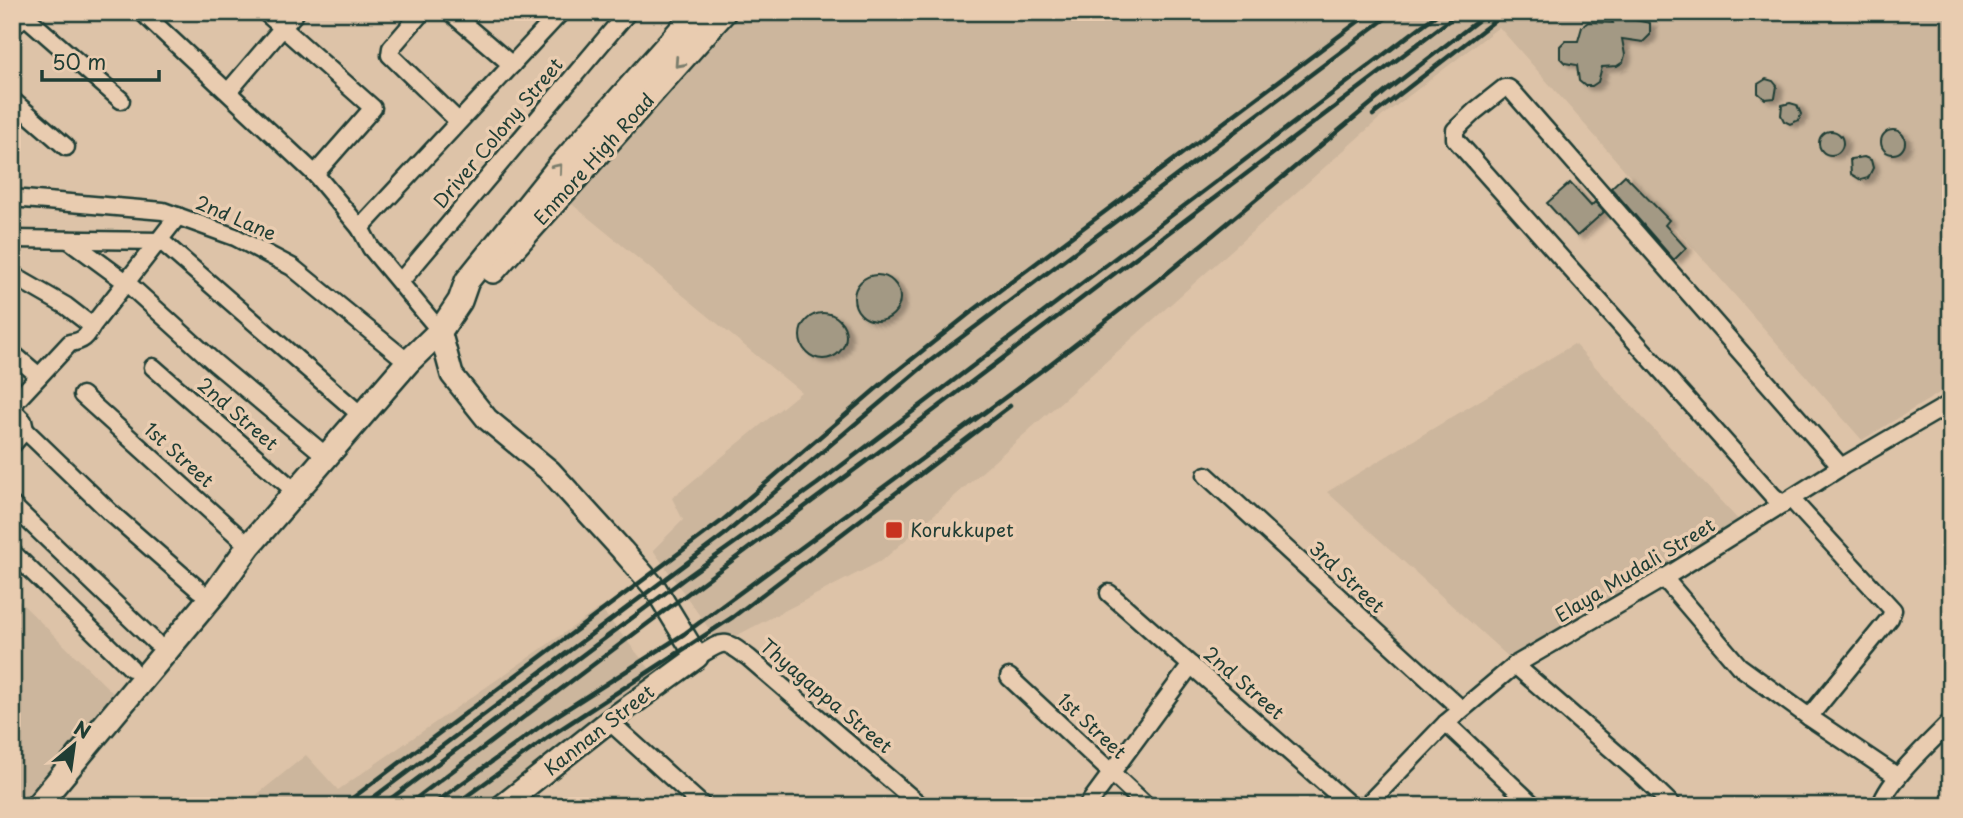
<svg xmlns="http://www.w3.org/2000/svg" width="1963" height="818" font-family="'Playpen Sans',sans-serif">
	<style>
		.built { fill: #ccb69d }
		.building { fill: #a39984; stroke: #1f3d34; stroke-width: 2; filter: url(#shadow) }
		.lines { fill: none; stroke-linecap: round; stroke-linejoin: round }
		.minor-casing { stroke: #1f3d34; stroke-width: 21 }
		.tertiary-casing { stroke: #1f3d34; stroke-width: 26 }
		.secondary-casing { stroke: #1f3d34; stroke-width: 28 }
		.minor { stroke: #e9ccb0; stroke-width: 16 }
		.tertiary { stroke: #e9ccb0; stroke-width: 21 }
		.secondary { stroke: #e9ccb0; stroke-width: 23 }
		.rail { stroke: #1f3d34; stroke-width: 4.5 }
		.oneway { stroke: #7a7d6c }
		.poi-dot { fill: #c8321e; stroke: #e9ccb0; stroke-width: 2.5 }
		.labels { text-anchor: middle; stroke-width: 7; stroke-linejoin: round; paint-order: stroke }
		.street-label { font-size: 19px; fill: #1f3d34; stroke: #e9ccb0 }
		.poi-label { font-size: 19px; fill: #1f3d34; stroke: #e9ccb0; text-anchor: start }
	</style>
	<defs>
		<filter id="shadow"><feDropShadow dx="6" dy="3.5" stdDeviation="2" flood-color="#0004"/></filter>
	</defs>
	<rect width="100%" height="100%" fill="#ddc3a8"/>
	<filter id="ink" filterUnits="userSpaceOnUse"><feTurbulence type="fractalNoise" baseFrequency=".0143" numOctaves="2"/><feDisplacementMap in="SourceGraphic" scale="14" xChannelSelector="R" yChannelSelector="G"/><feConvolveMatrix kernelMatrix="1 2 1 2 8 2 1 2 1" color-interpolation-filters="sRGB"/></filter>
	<g filter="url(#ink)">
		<g class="built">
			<path d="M 736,12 L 1951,12 L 1951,386 L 1862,440 L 1499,27 L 1380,118 L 883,560 L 720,644 L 653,550 L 683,520 L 672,498 L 801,392 L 568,201 Z"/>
			<path d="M 1574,344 L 1743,525 L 1513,661 L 1327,492 Z"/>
			<path d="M 12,594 L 115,695 L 31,806 L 12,806 Z"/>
			<path d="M 600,608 L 658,679 L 488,806 L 243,806 L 306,755 L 338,790 Z"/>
		</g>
		<g class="building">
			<path d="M 1609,12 L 1632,12 L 1630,19 L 1650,23 L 1650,35 L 1643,42 L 1622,39 L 1625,55 L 1623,62 L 1617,66 L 1602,67 L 1598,82 L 1592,86 L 1585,86 L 1579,81 L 1577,65 L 1565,63 L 1560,58 L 1560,46 L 1565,41 L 1578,41 L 1582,27 L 1588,22 L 1613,23 Z"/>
			<path d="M 1766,79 L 1773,81 L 1777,86 L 1775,98 L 1765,99 L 1758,93 L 1758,84 Z"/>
			<path d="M 1790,103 L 1797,105 L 1801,114 L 1799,120 L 1790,124 L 1784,121 L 1781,115 L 1782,105 Z"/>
			<circle cx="1893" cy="142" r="12"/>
			<circle cx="1831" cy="143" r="12"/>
			<path d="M 1864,157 L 1871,160 L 1873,168 L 1868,178 L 1861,180 L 1851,174 L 1850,159 Z"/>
			<path d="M 1625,175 L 1669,220 L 1665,225 L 1686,248 L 1674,260 L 1611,188 Z"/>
			<path d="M 1570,183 L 1591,206 L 1595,202 L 1604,212 L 1577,236 L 1547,203 Z"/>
			<circle cx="877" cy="298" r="23"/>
			<circle cx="823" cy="336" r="23"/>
		</g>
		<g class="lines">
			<g class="minor-casing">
				<g id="minor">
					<path d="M 142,12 L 315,174 L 360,228 L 371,248 L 440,331"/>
					<path d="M 265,12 L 373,108 L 315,174"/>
					<path d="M 422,12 L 391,48 L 390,55 L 458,121"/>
					<path d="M 450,12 L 512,65"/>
					<path d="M 25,16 L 121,100"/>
					<path d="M 12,28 L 29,12"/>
					<path d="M 228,92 L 296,12"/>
					<path d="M 12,100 L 66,147"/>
					<path d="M 12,198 L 163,211 L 235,237 L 292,267 L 408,362"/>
					<path d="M 360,228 L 561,12"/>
					<path d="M 12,239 L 161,241 L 362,416"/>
					<path d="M 69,240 L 126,282 L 215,363 L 326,456"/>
					<path d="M 12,275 L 66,306 L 92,326"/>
					<path d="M 400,282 L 628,12"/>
					<path d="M 12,353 L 39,376"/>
					<path d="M 153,367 L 296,492"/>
					<path d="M 82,395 L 249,546"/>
					<path d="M 25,430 L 23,421 L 13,411 L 16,401 L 70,343 C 83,341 87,337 92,326 L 178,216"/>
					<path d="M 25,430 L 111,513 L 199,590"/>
					<path d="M 12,445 L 25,430"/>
					<path d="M 1206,475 L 1461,709"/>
					<path d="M 1791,499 L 1893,610 L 1890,618 L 1809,717"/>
					<path d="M 1783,504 L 1773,496 L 1455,139 L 1455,130 L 1475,111 L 1504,88 L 1508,88 L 1512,91 L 1841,467"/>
					<path d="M 12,505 L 155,642"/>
					<path d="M 12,552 L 131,668"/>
					<path d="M 1664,578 L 1739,666 L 1809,717 L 1898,777"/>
					<path d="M 1109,593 L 1351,806"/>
					<path d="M 697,657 C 725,640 722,638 749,658 L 921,806"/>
					<path d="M 1515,665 L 1639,773 L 1673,806"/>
					<path d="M 1009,677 L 1147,806"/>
					<path d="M 609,721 L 703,806"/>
					<path d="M 1446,723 L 1534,806"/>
					<path d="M 1087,806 L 1191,665"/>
					<path d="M 1366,806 L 1446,723 L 1515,665 L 1664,578 L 1841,467 L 1951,403"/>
					<path d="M 1881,806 C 1885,783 1934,739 1951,721"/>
				</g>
			</g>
			<g class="tertiary-casing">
				<path id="tertiary" d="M 440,331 L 452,375 L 487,419 L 550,471 L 622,550 L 655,588 L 697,657 L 609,721 L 502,806"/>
			</g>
			<g class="secondary-casing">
				<g id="secondary">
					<path d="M 493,271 L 724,12"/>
					<path d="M 37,806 L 218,589 L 249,546 L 408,362 L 440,331 L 460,301 L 467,281 L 558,168 L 697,12"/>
				</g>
			</g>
			<use href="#minor" class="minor"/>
			<use href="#tertiary" class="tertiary"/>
			<use href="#secondary" class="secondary"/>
			<g class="rail">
				<path d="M 1373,115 L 1506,12"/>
				<path d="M 342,806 L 723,520 L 892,375 L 975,309 L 1371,12"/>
				<path d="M 362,806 L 724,535 L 926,364 L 1394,12"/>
				<path d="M 381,806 L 684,579 L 817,484 L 1440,12"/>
				<path d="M 406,806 L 667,609 L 892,442 L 1460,12"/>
				<path d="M 431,806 L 545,723 L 684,634 L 1045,368 L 1165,275 L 1385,92 L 1489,12"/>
				<path d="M 453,806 L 547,738 L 733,617 L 1010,406"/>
			</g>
		</g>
		<defs><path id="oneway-chevron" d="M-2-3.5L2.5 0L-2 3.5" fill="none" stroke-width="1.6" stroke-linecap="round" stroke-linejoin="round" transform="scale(1.75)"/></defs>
		<g class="oneway">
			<use href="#oneway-chevron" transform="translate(679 63) rotate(132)"/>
			<use href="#oneway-chevron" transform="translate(558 168) rotate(-50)"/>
		</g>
	</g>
	<rect class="poi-dot" x="885" y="521" width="18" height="18" rx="3.5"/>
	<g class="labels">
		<g class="street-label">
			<text transform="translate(498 133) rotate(-50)" y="7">Driver Colony Street</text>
			<text transform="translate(594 159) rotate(-48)" y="7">Enmore High Road</text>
			<text transform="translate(236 218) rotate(23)" y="7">2nd Lane</text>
			<text transform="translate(238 414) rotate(41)" y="7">2nd Street</text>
			<text transform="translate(179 455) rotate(42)" y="7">1st Street</text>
			<text transform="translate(1635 570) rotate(-31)" y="7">Elaya Mudali Street</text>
			<text transform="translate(1347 577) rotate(43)" y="7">3rd Street</text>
			<text transform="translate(1244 683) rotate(41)" y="7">2nd Street</text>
			<text transform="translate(826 696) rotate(40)" y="7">Thyagappa Street</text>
			<text transform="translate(1092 726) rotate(43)" y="7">1st Street</text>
			<text transform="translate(599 730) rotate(-38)" y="7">Kannan Street</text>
		</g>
		<g class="poi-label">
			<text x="910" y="537">Korukkupet</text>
		</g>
	</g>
	<rect width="1963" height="818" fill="none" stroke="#e9ccb0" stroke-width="42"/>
	<rect x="21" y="21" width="1921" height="776" fill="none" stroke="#1f3d34" stroke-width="2.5" filter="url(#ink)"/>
	<g transform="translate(74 745) rotate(29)" stroke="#e9ccb0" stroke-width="5" paint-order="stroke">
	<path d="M0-5L12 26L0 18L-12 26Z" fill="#1f3d34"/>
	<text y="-10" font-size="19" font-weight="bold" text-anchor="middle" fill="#1f3d34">N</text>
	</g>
	<path d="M42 70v10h117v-10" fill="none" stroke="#1f3d34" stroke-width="3.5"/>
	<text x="52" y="70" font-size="21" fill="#1f3d34" stroke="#e9ccb0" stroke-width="5" paint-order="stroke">50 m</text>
</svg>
